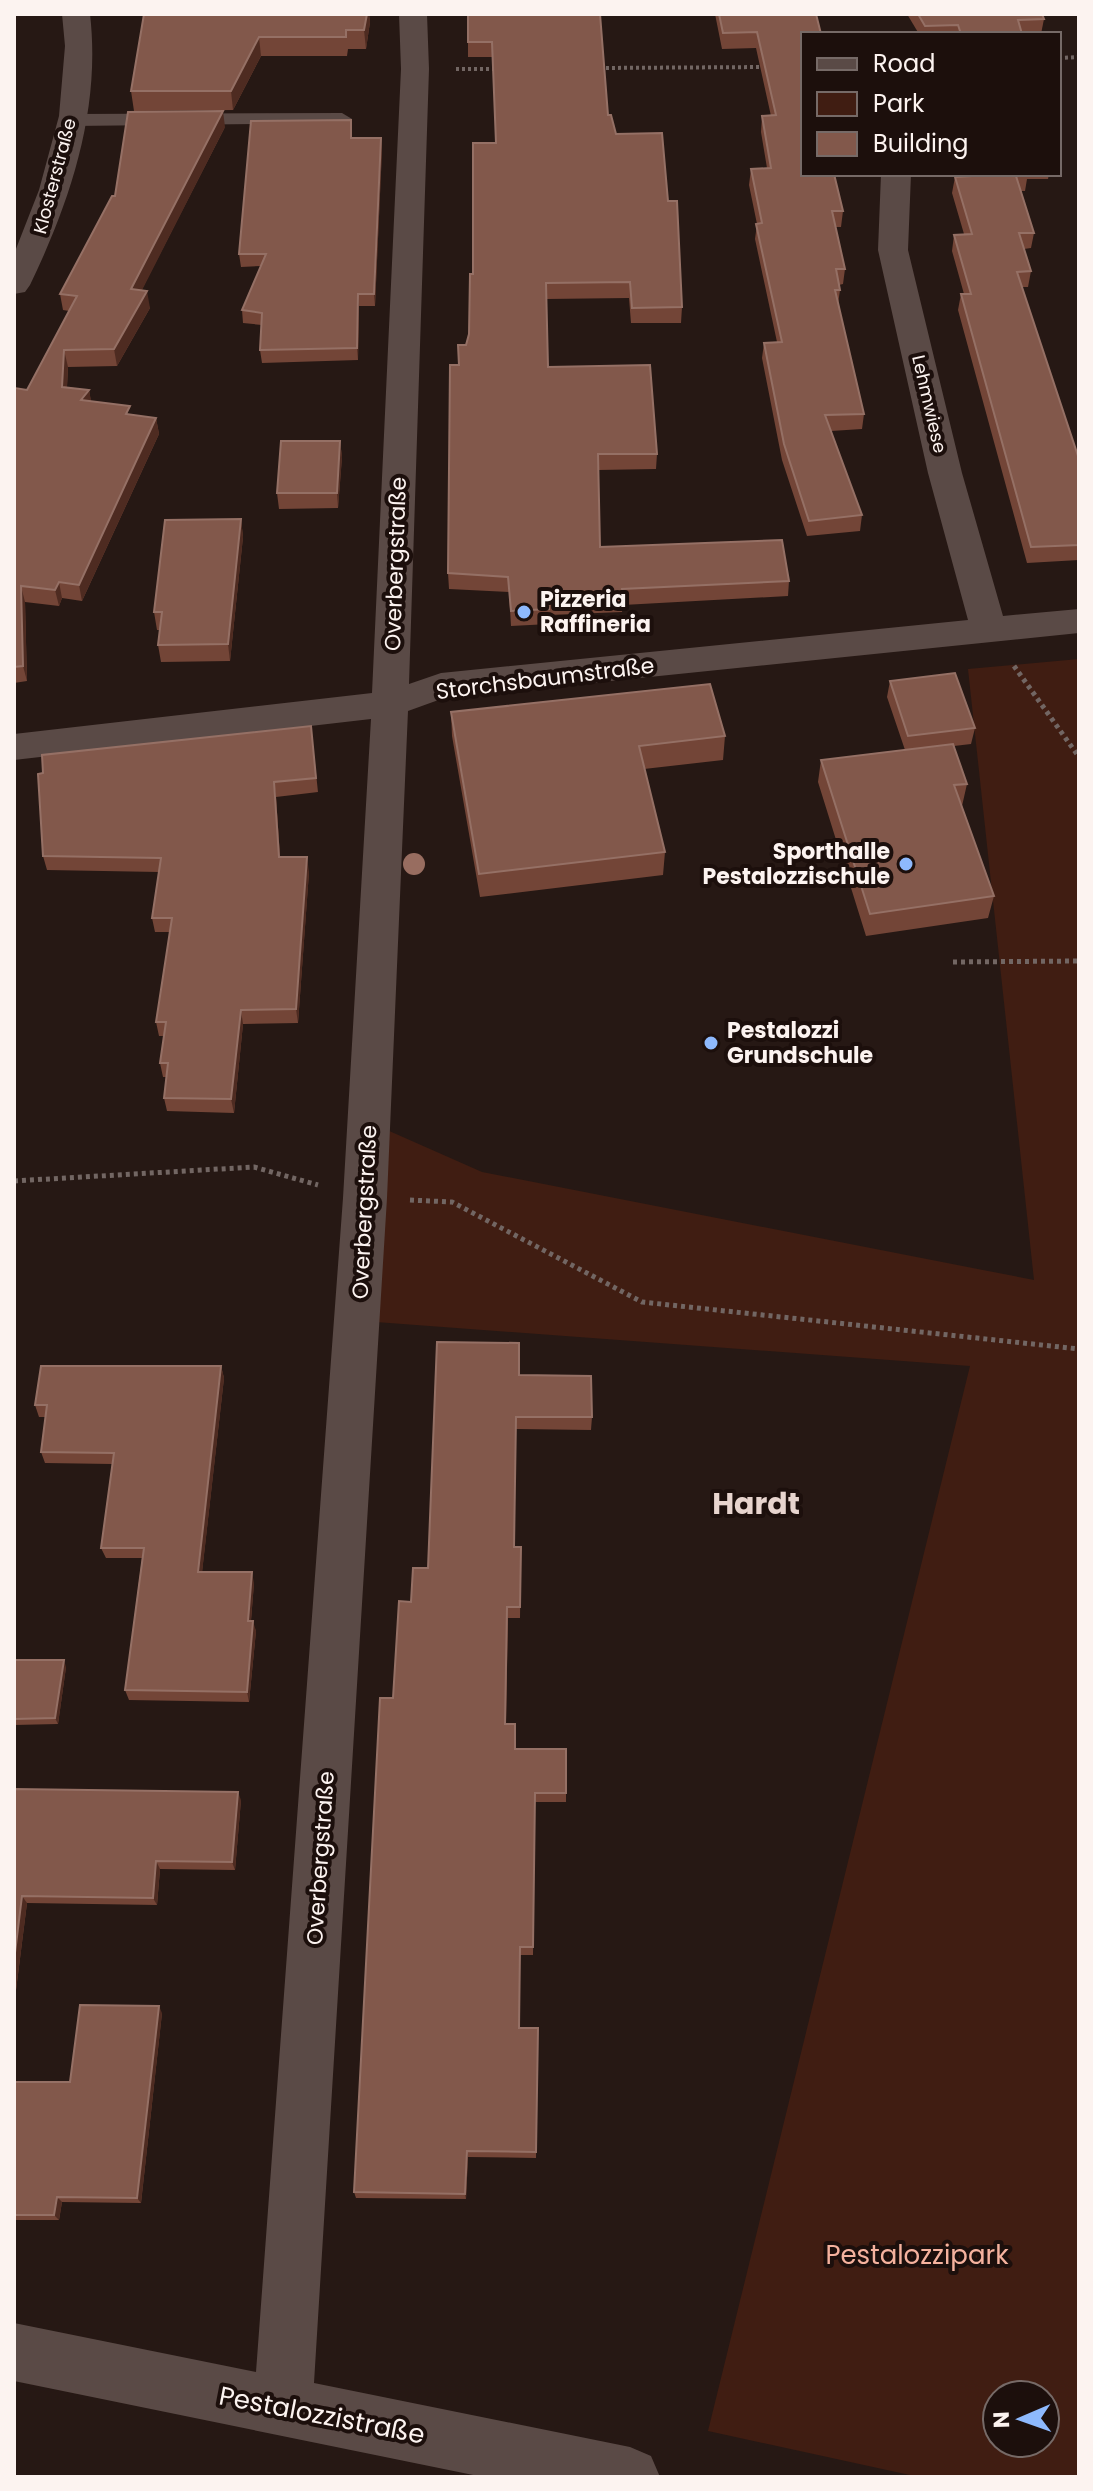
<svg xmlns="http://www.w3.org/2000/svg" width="1093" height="2491" font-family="Poppins,sans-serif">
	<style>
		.green { fill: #401d12; fill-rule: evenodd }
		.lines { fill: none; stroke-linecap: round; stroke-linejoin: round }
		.path-far1 { stroke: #726663; stroke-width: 4; stroke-dasharray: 3 3; stroke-linecap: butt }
		.path { stroke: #726663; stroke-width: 5; stroke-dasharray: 4 4; stroke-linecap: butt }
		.service { fill: #5a4a46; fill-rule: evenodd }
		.minor { fill: #5a4a46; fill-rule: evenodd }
		.tree { fill: #986d60 }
		.wall { fill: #734537 }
		.shaded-wall { fill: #4e2b21 }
		.building { fill: #82584b; stroke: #957065; stroke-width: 2 }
		.poi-dot { fill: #8eb9fd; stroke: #1c0f0c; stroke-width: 3 }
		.labels { text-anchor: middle; stroke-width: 8; stroke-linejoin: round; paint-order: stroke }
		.far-street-label { font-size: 18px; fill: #fcf3f0; stroke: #1c0f0c }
		.street-label { font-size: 22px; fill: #fcf3f0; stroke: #1c0f0c }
		.poi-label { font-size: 22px; font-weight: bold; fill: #fcf3f0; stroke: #1c0f0c; text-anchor: start }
		.near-park-label { font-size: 26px; fill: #f5b29e; stroke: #1c0f0c }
		.near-street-label { font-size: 26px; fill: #fcf3f0; stroke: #1c0f0c }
		.district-label { font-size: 30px; font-weight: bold; fill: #e7d4ce; stroke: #1c0f0c }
	</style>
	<rect width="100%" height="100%" fill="#261814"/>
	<path class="green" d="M 1079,659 L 1079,2477 L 919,2477 L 708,2431 L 970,1366 L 376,1322 L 387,1130 L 482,1172 L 1034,1280 L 968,669 ZM 997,2395 L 1045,2395 L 1045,2443 L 997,2443 Z"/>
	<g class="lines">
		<g class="path-far1">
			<path d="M 1059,58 L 1079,57"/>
			<path d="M 600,68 L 766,67"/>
			<path d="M 456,69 L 498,69"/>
		</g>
		<g class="path">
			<path d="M 1014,666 L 1079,757"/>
			<path d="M 953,962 L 1079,961"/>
			<path d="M 14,1181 L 254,1167 L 318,1185"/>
			<path d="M 410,1200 L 452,1202 L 642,1302 L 1079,1349"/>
		</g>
		<path class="service" d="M 342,113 L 352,119 L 349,123 L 72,126 L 62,120 L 72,114 Z"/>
		<g class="minor">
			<path d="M 62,14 L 90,14 C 101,109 71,200 30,285 L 25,292 L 14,294 L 14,254 L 39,190 L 59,116 L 65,46 Z"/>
			<path d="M 399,14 L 427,14 L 429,69 L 409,684 L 441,673 L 968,620 L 928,473 L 878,250 L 881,174 L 911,174 L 908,250 L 962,473 L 1003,616 L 1079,609 L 1079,633 L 444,698 L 408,711 L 387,1198 L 314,2383 L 630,2447 L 651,2456 L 660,2477 L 483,2477 L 14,2381 L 14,2323 L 256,2372 L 343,1198 L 371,719 L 14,760 L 14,734 L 372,693 L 401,69 Z"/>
		</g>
	</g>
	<circle class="tree" cx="414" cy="864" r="11"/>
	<g class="wall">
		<path d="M 144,14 L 369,14 L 370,22 L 366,49 L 348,49 L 347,56 L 261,56 L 233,110 L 134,111 L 131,91 Z"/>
		<path d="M 468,14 L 654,14 L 600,15 L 608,115 L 616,134 L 668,201 L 682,307 L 681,323 L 631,323 L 629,298 L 546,299 L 548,367 L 657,454 L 656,469 L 598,470 L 600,547 L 789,581 L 788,596 L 623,605 L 622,612 L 549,615 L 549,624 L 511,626 L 509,592 L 449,589 L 448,573 L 459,365 L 469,334 L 473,274 L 496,143 L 493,57 L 468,57 Z"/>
		<path d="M 715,14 L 816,14 L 803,174 L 843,211 L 841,227 L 835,227 L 845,269 L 843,284 L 839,285 L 840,290 L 838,304 L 864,414 L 862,429 L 831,431 L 862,515 L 860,531 L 807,536 L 782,460 L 762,358 L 764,343 L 777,342 L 755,239 L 757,224 L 749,185 L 751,169 L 767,168 L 761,132 L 762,116 L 771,116 L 756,48 L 722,49 Z"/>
		<path d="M 907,14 L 1042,14 L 1044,19 L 1041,34 L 919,34 Z"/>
		<path d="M 225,127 L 141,291 L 150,308 L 117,366 L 68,367 L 67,387 L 89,390 L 91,402 L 131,415 L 156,418 L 159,434 L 82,601 L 62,598 L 59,606 L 25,602 L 27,681 L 14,683 L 14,390 L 27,390 L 69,311 L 63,310 L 60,294 L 115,196 Z"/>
		<path d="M 352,138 L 381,138 L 382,150 L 375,306 L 359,306 L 358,360 L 262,363 L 260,350 L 262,325 L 243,323 L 242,310 L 261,266 L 241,267 L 239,254 Z"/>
		<path d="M 963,174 L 1049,174 L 1048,179 L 1027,179 L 1025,191 L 1021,191 L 1034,233 L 1031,248 L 1024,249 L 1031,271 L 1028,287 L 1022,287 L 1079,459 L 1079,560 L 1027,563 L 958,310 L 961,294 L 964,294 L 952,251 L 954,235 L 964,234 L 952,193 L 955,177 L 964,176 Z"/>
		<path d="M 340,441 L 342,457 L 338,508 L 279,509 L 277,493 Z"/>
		<path d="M 241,519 L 243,537 L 230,661 L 161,662 L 158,645 L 160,630 L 157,630 L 154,612 Z"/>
		<path d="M 890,681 L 975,728 L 971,744 L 954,746 L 967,784 L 962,806 L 994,896 L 988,918 L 866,936 L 818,782 L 821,760 L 905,750 L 887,697 Z"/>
		<path d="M 451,712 L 725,736 L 723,760 L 644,769 L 665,852 L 663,875 L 480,897 L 452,736 Z"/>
		<path d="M 311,726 L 318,792 L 276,797 L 280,857 L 309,872 L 298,1023 L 243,1024 L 234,1113 L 167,1111 L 164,1098 L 166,1077 L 163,1077 L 160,1063 L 164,1036 L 159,1036 L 156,1022 L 170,932 L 155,932 L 152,918 L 159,872 L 47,870 L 43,856 Z"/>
		<path d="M 221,1366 L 224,1378 L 202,1572 L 254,1583 L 251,1621 L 256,1631 L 249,1702 L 129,1700 L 125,1690 L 142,1558 L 106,1558 L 101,1548 L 112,1464 L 45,1463 L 41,1452 L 46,1417 L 39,1417 L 35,1405 Z"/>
		<path d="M 519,1375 L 592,1417 L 591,1430 L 516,1429 L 514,1547 L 521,1547 L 520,1618 L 508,1618 L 506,1724 L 516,1749 L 566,1749 L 566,1802 L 535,1802 L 533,1955 L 520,1955 L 519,2028 L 538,2028 L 536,2158 L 468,2157 L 466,2199 L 356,2198 L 354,2192 L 393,1698 L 411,1602 Z"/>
		<path d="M 14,1660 L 66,1667 L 58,1724 L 14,1725 Z"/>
		<path d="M 14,1789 L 241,1800 L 235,1870 L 160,1869 L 157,1905 L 27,1903 L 14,2006 Z"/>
		<path d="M 162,2013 L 141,2203 L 62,2202 L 59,2220 L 14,2220 L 14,2082 L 70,2082 Z"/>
	</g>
	<g class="shaded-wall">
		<path d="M 367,14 L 369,14 L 370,22 L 366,49 L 364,30 Z"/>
		<path d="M 259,37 L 261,56 L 233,110 L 231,91 Z"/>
		<path d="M 223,111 L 225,127 L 134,306 L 131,289 Z"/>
		<path d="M 381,138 L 382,150 L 375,306 L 374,294 Z"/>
		<path d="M 147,291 L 150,308 L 117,366 L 114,349 Z"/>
		<path d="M 358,294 L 359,306 L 358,360 L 357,348 Z"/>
		<path d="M 64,350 L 68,367 L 66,403 L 62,387 Z"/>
		<path d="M 89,390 L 92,406 L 81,400 Z"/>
		<path d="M 156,418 L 159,434 L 82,601 L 79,585 Z"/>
		<path d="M 340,441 L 342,457 L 338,508 L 337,493 Z"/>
		<path d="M 241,519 L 243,537 L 230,661 L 228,644 Z"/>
		<path d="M 59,582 L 62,598 L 59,606 L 55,590 Z"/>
		<path d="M 21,586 L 25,602 L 27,681 L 23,666 Z"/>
		<path d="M 274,782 L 276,797 L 281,871 L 279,857 Z"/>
		<path d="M 307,857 L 309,872 L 298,1023 L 296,1009 Z"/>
		<path d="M 241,1010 L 243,1024 L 234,1113 L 231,1099 Z"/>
		<path d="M 221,1366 L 224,1378 L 201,1582 L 198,1572 Z"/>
		<path d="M 252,1572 L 254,1583 L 250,1631 L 248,1621 Z"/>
		<path d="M 253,1621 L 256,1631 L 249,1702 L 247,1692 Z"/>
		<path d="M 64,1660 L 66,1667 L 58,1724 L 55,1718 Z"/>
		<path d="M 238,1792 L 241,1800 L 235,1870 L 232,1862 Z"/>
		<path d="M 156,1861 L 160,1869 L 157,1905 L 153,1898 Z"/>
		<path d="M 22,1896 L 27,1903 L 14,2006 L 14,1961 Z"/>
		<path d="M 159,2006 L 162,2013 L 141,2203 L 137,2198 Z"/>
		<path d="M 467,2151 L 468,2157 L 466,2199 L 465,2194 Z"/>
		<path d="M 57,2197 L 62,2202 L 59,2220 L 54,2215 Z"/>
	</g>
	<g class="building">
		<path d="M 144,14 L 367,14 L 364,30 L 346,30 L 346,37 L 259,37 L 231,91 L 131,91 Z"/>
		<path d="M 468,14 L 600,14 L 608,115 L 611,115 L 616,134 L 662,133 L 668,201 L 677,201 L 682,307 L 632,308 L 630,282 L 546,283 L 548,367 L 650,365 L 657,454 L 598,454 L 600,547 L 782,540 L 789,581 L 622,589 L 623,596 L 548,599 L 549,609 L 511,611 L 508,577 L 448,573 L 450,365 L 459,365 L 458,345 L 466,345 L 469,334 L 470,274 L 473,274 L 473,143 L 496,143 L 492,42 L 468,42 Z"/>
		<path d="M 719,14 L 816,14 L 821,34 L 803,34 L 803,174 L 834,174 L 843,211 L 832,211 L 845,269 L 836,269 L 840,290 L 835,290 L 864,414 L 825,415 L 862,515 L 809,521 L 784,444 L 764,343 L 782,342 L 756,224 L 762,223 L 751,169 L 771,168 L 762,116 L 776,115 L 757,32 L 723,33 Z"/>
		<path d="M 918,14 L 1042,14 L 1044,19 L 1018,20 L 1022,34 L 961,34 L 958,25 L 925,26 Z"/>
		<path d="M 223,111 L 131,289 L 147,291 L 114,349 L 64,350 L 62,387 L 89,390 L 81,400 L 130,406 L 126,414 L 156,418 L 79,585 L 59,582 L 55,590 L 21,586 L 23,666 L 14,667 L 14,390 L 15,388 L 27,390 L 77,296 L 60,294 L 112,196 L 115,196 L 128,112 Z"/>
		<path d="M 351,120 L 351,138 L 381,138 L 374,294 L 358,294 L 357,348 L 260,350 L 262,313 L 242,310 L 266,254 L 239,254 L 251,121 Z"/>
		<path d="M 970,174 L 1027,174 L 1028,175 L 1016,176 L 1034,233 L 1019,233 L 1031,271 L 1017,272 L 1079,459 L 1079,545 L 1031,547 L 961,294 L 971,294 L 954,235 L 972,234 L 955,177 L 971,176 Z"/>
		<path d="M 281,441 L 340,441 L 337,493 L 277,493 Z"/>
		<path d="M 241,519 L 228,644 L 158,645 L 162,612 L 154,612 L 165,520 Z"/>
		<path d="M 955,673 L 975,728 L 908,736 L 890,681 Z"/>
		<path d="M 710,684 L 725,736 L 639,746 L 665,852 L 479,874 L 451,712 Z"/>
		<path d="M 311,726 L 316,778 L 274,782 L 279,857 L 307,857 L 296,1009 L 241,1010 L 231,1099 L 164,1098 L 168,1063 L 160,1063 L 166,1022 L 156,1022 L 172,918 L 152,918 L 161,858 L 43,856 L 38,774 L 43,773 L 42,755 Z"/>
		<path d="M 953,744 L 967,784 L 954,785 L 994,896 L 870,914 L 821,760 Z"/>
		<path d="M 437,1342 L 519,1343 L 519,1375 L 591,1376 L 592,1417 L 516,1417 L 514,1547 L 521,1547 L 520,1607 L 507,1607 L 505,1724 L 515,1724 L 515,1749 L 566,1749 L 566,1793 L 535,1793 L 533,1947 L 520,1947 L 519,2028 L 538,2028 L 536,2152 L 467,2151 L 465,2194 L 354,2192 L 380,1698 L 393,1698 L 399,1601 L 411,1602 L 413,1568 L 428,1568 Z"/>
		<path d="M 41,1366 L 221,1366 L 198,1572 L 252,1572 L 248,1621 L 253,1621 L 247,1692 L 125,1690 L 144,1548 L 101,1548 L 114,1453 L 41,1452 L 47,1405 L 35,1405 Z"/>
		<path d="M 14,1660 L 64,1660 L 55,1718 L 14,1719 Z"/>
		<path d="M 14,1789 L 238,1792 L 232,1862 L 156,1861 L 153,1898 L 22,1896 L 14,1961 Z"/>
		<path d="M 80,2005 L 159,2006 L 137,2198 L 57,2197 L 54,2215 L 14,2215 L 14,2082 L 70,2082 Z"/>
	</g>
	<g class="poi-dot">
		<circle cx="524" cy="612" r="8"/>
		<circle cx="906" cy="864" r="8"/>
		<circle cx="711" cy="1043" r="8"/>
	</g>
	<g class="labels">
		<g class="far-street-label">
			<text transform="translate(55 176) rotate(-75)" y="6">Klosterstraße</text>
			<text transform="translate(929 404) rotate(77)" y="6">Lehmwiese</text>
		</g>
		<g class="street-label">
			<text transform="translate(395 564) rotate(-88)" y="8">Overbergstraße</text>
			<text transform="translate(545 678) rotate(-7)" y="8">Storchsbaumstraße</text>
			<text transform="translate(364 1212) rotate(-87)" y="8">Overbergstraße</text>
			<text transform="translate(320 1858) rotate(-86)" y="8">Overbergstraße</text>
		</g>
		<g class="poi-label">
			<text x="540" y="607">Pizzeria<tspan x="540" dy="25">Raffineria</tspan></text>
			<text x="890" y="859" text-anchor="end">Sporthalle<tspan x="890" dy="25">Pestalozzischule</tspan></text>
			<text x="727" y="1038">Pestalozzi<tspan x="727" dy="25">Grundschule</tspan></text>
		</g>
		<g class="near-park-label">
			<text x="917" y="2264">Pestalozzipark</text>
		</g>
		<g class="near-street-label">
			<text transform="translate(322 2415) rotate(11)" y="9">Pestalozzistraße</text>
		</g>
		<g class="district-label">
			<text x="756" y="1514">Hardt</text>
		</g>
	</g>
	<rect width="1093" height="2491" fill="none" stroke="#fcf3f0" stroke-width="32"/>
	<rect x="801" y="32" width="260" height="144" fill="#1c0f0c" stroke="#766a67" stroke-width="2"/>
	<rect x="817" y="58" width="40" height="12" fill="#5a4a46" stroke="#766a67" stroke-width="2"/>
	<text x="873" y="72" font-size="24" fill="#fcf3f0">Road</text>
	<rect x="817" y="92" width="40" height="24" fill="#401d12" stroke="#766a67" stroke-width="2"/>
	<text x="873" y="112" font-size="24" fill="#fcf3f0">Park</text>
	<rect x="817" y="132" width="40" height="24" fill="#82584b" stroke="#766a67" stroke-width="2"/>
	<text x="873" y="152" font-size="24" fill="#fcf3f0">Building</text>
	<g transform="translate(1021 2419) rotate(268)"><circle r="38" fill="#1c0f0c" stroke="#766a67" stroke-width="2"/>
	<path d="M0-6L14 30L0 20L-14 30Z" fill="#8eb9fd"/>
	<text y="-12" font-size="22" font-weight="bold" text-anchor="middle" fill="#fcf3f0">N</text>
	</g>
</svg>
